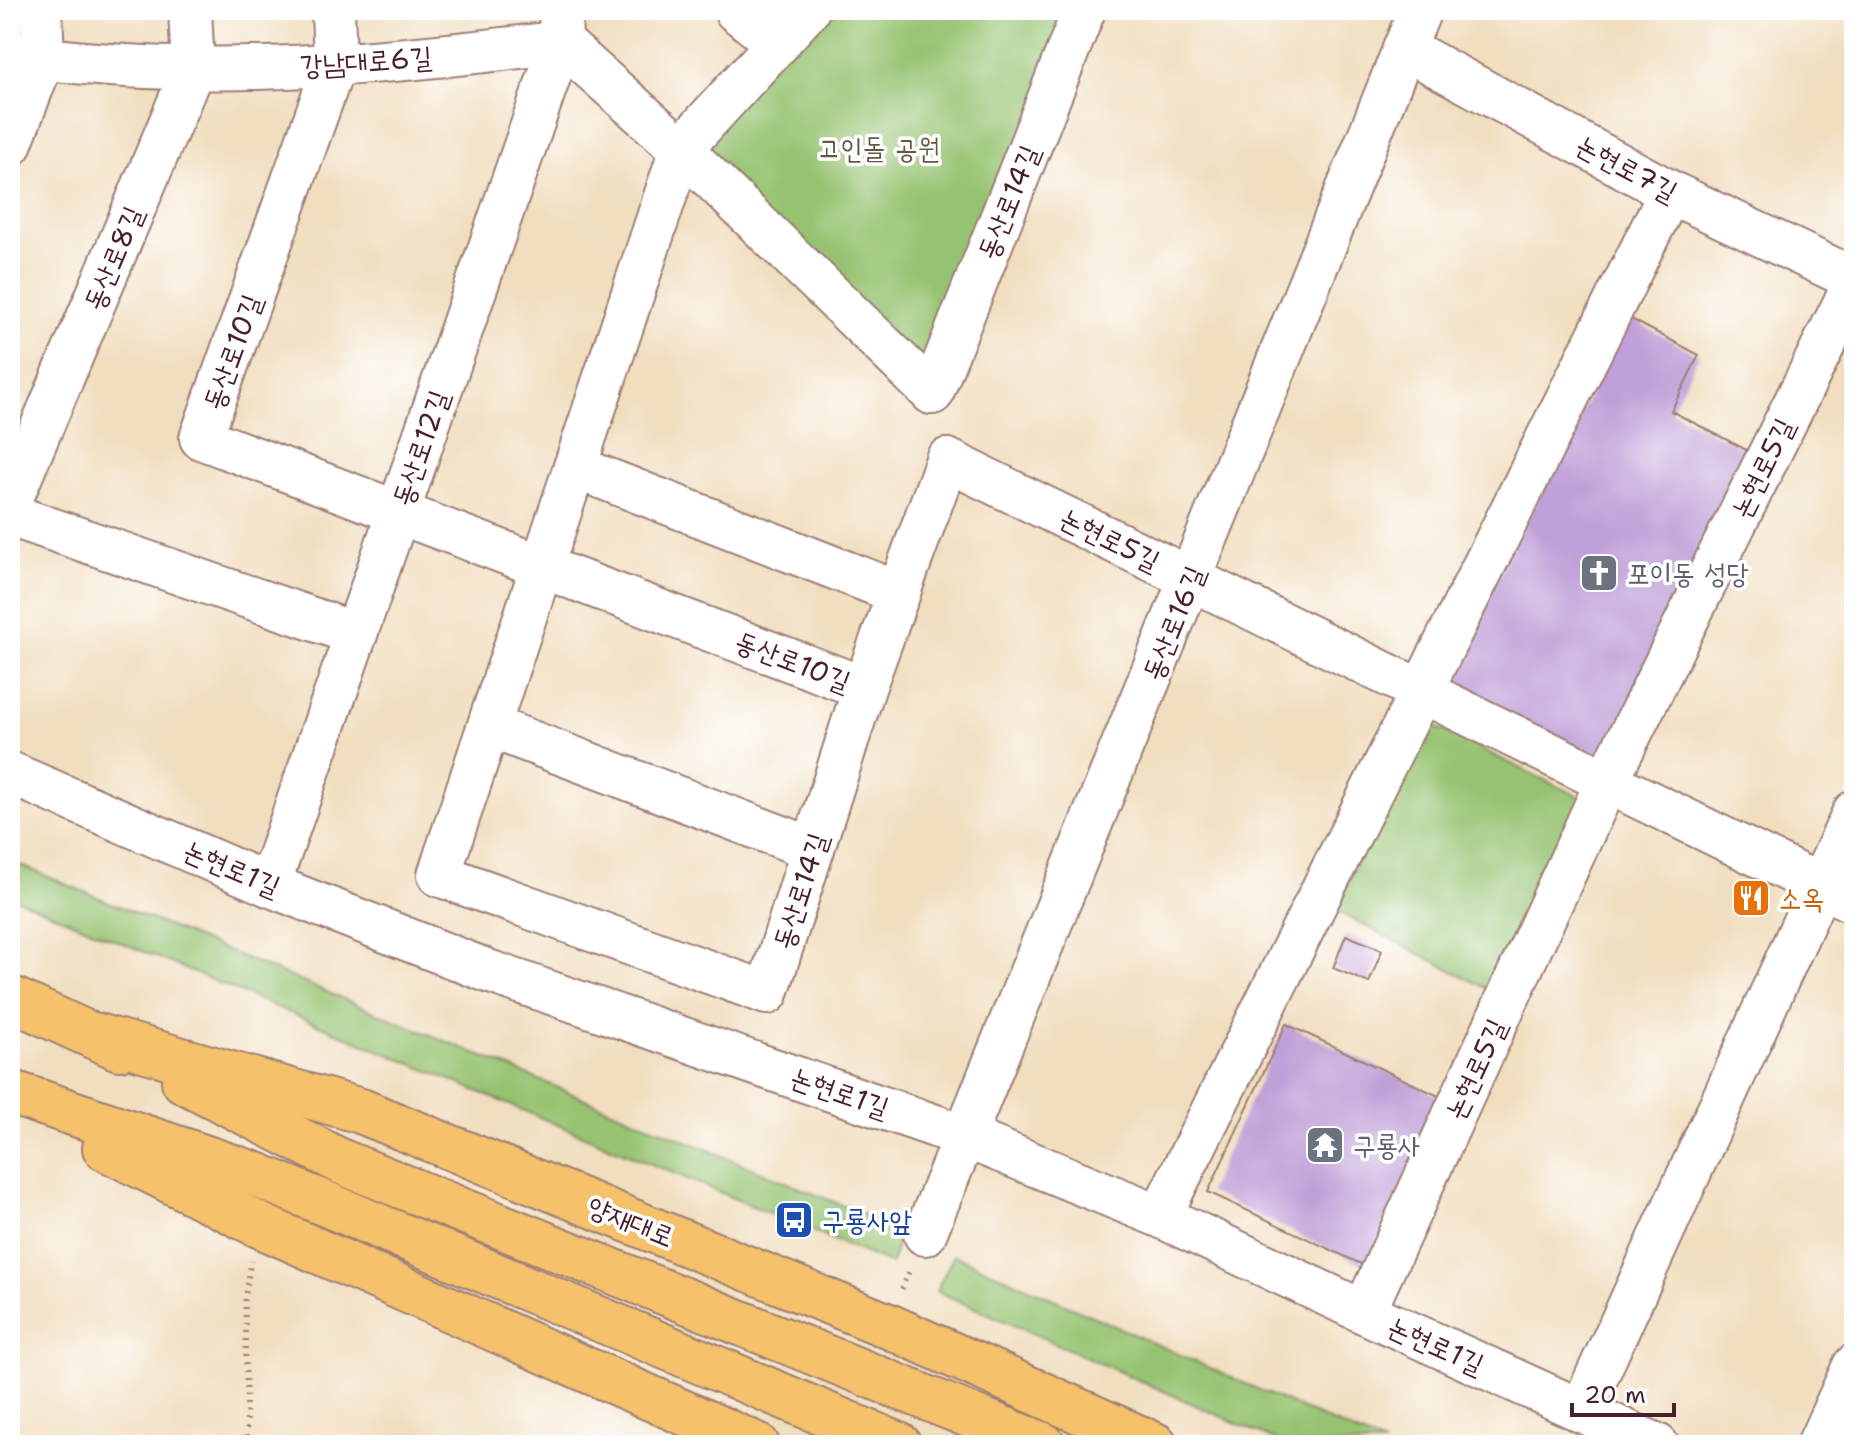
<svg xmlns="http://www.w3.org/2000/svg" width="1864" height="1455" font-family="'Shantell Sans','Poor Story',sans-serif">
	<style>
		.green { fill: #96c371; stroke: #70714e; stroke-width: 2 }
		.building { fill: #c0a0d8 }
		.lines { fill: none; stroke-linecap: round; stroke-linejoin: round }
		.minor-casing { stroke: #9e7e75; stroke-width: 46 }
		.primary-casing { stroke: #9e7e75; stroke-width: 48 }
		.path { stroke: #9e7e75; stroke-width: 5; stroke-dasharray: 2 6; stroke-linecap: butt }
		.minor { stroke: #fff; stroke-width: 42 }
		.primary { stroke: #f5c16b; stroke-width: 44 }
		.labels { text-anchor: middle; stroke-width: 7; stroke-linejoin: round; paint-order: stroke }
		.street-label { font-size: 28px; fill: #4a1f2b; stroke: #fff }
		.park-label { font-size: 28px; fill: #655844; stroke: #fff }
		.worship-label { font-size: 28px; fill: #5b616d; stroke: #fff; text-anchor: start }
		.food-label { font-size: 28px; fill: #c56008; stroke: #fff; text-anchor: start }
		.transit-label { font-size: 28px; fill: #164399; stroke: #fff; text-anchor: start }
	</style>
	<rect width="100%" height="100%" fill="#fff"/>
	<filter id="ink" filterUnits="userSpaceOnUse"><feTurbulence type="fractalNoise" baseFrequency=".0125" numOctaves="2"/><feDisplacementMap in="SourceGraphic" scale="16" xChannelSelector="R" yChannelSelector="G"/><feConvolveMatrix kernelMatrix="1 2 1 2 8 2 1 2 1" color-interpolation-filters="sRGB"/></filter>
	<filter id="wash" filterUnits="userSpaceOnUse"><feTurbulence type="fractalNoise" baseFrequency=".006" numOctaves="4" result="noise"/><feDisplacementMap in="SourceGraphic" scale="32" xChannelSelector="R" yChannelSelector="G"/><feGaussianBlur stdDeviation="1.8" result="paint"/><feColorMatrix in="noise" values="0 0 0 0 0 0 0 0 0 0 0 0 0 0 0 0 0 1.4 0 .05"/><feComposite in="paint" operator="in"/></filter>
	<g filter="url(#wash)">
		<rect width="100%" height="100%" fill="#f1debf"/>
		<g class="green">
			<path d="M 807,10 L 1084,10 L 932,393 L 681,149 Z"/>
			<path d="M 1423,721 L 1584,799 L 1493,992 L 1335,910 Z"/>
			<path d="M 10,861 L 902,1230 L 891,1264 L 10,896 Z"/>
			<path d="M 954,1255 L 1384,1445 L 1286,1445 L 936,1291 Z"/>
		</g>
		<g id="blocks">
			<g class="building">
				<path d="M 1629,318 L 1699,355 L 1671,411 L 1760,457 L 1592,771 L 1441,689 Z"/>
				<path d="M 1346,935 L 1382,950 L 1369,983 L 1333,968 Z"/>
				<path d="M 1286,1024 L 1443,1098 L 1365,1266 L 1208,1192 Z"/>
			</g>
		</g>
	</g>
	<g filter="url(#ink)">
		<use href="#blocks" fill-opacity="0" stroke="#9e7e75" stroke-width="2"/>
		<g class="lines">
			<g class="minor-casing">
				<g id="minor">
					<path d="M 333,10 L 335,63 L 201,438 L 864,688"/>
					<path d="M 735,10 L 778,44"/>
					<path d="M 808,10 L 681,149 L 439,875 L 767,993 L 864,688 L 947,460"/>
					<path d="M 1404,48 L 1670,192 L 1854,279"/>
					<path d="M 10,54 C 193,82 379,65 561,42 L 681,149 L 932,393"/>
					<path d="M 10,145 L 43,59 L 41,10"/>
					<path d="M 932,393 L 1084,10"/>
					<path d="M 947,460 L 1854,902"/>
					<path d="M 575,467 L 899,593"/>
					<path d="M 10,502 L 193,69 L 190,10"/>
					<path d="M 10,515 L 356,634"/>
					<path d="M 489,726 L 813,849"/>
					<path d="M 10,773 L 269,885 L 488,971 L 964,1136 L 1160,1216 L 1364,1312 L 1657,1445"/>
					<path d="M 269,885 L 561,42 L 560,10"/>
					<path d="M 1160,1216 L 1670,192"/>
					<path d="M 925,1234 L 1420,10"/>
					<path d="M 1364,1312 L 1607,781 L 1854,284"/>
					<path d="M 1581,1411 L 1854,812"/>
					<path d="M 1818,1445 L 1854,1366"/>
				</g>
			</g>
			<g class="primary-casing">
				<g id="primary">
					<path d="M 10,998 L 119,1048"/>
					<path d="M 94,1035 L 361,1111 L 886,1325 L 1155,1445"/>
					<path d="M 184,1081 L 342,1162 L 1043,1445"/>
					<path d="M 10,1092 L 257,1175 L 899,1445"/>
					<path d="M 105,1148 L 259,1225 L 757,1445"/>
				</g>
			</g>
			<g class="path">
				<path d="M 902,1289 L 910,1269"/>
				<path d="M 247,1445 L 245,1301 L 251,1261"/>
			</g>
			<use href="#minor" class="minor"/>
			<use href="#primary" class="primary"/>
		</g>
	</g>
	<defs>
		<g id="church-square" transform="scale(2)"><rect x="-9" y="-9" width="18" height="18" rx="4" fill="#6b7280" stroke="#fff"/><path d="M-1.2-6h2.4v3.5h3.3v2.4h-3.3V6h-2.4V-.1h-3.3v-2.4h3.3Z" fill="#fff"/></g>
		<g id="restaurant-square" transform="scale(2)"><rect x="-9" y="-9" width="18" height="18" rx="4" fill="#e8710a" stroke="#fff"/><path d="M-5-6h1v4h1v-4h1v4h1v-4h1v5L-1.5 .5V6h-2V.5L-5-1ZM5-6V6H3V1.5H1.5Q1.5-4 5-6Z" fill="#fff"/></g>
		<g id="temple-square" transform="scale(2)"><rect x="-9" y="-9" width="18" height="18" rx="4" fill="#6b7280" stroke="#fff"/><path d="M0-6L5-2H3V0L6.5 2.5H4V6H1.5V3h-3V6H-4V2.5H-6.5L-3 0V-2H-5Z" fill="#fff"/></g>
		<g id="bus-square" transform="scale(2)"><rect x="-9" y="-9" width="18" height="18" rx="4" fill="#1a4fb4" stroke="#fff"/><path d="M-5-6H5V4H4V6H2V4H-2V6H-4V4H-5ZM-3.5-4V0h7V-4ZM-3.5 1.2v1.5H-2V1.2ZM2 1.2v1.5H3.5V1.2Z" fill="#fff"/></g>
	</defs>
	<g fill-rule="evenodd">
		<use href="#church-square" x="1599" y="573"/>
		<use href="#restaurant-square" x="1751" y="898"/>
		<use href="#temple-square" x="1325" y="1145"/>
		<use href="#bus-square" x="794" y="1220"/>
	</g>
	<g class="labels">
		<g class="street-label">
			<text transform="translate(366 61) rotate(-4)" y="10">강남대로6길</text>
			<text transform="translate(1627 168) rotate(28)" y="10">논현로7길</text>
			<text transform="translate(1008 202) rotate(-68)" y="10">동산로14길</text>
			<text transform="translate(113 258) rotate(-67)" y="10">동산로8길</text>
			<text transform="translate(232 352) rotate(-70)" y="10">동산로10길</text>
			<text transform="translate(420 448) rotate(-71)" y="10">동산로12길</text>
			<text transform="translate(1762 468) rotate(-64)" y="10">논현로5길</text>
			<text transform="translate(1110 539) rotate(26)" y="10">논현로5길</text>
			<text transform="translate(1173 623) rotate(-68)" y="10">동산로16길</text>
			<text transform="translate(793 661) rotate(21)" y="10">동산로10길</text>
			<text transform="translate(232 868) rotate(23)" y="10">논현로1길</text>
			<text transform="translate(800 891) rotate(-72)" y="10">동산로14길</text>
			<text transform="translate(1475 1069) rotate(-65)" y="10">논현로5길</text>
			<text transform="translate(840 1092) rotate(19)" y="10">논현로1길</text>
			<text transform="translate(631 1221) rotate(22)" y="10">양재대로</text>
			<text transform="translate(1436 1345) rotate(24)" y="10">논현로1길</text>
		</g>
		<g class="park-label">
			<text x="879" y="158">고인돌 공원</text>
		</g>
		<g class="worship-label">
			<text x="1627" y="583">포이동 성당</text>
			<text x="1353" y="1155">구룡사</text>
		</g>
		<g class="food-label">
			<text x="1779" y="908">소옥</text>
		</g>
		<g class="transit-label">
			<text x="822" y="1230">구룡사앞</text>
		</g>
	</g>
	<rect width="1864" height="1455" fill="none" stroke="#fff" stroke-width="40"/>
	<path d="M1572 1403v12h102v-12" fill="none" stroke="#4a1f2b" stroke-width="4"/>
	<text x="1584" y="1403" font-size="24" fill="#4a1f2b" stroke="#ffffff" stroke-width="6" paint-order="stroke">20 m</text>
</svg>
